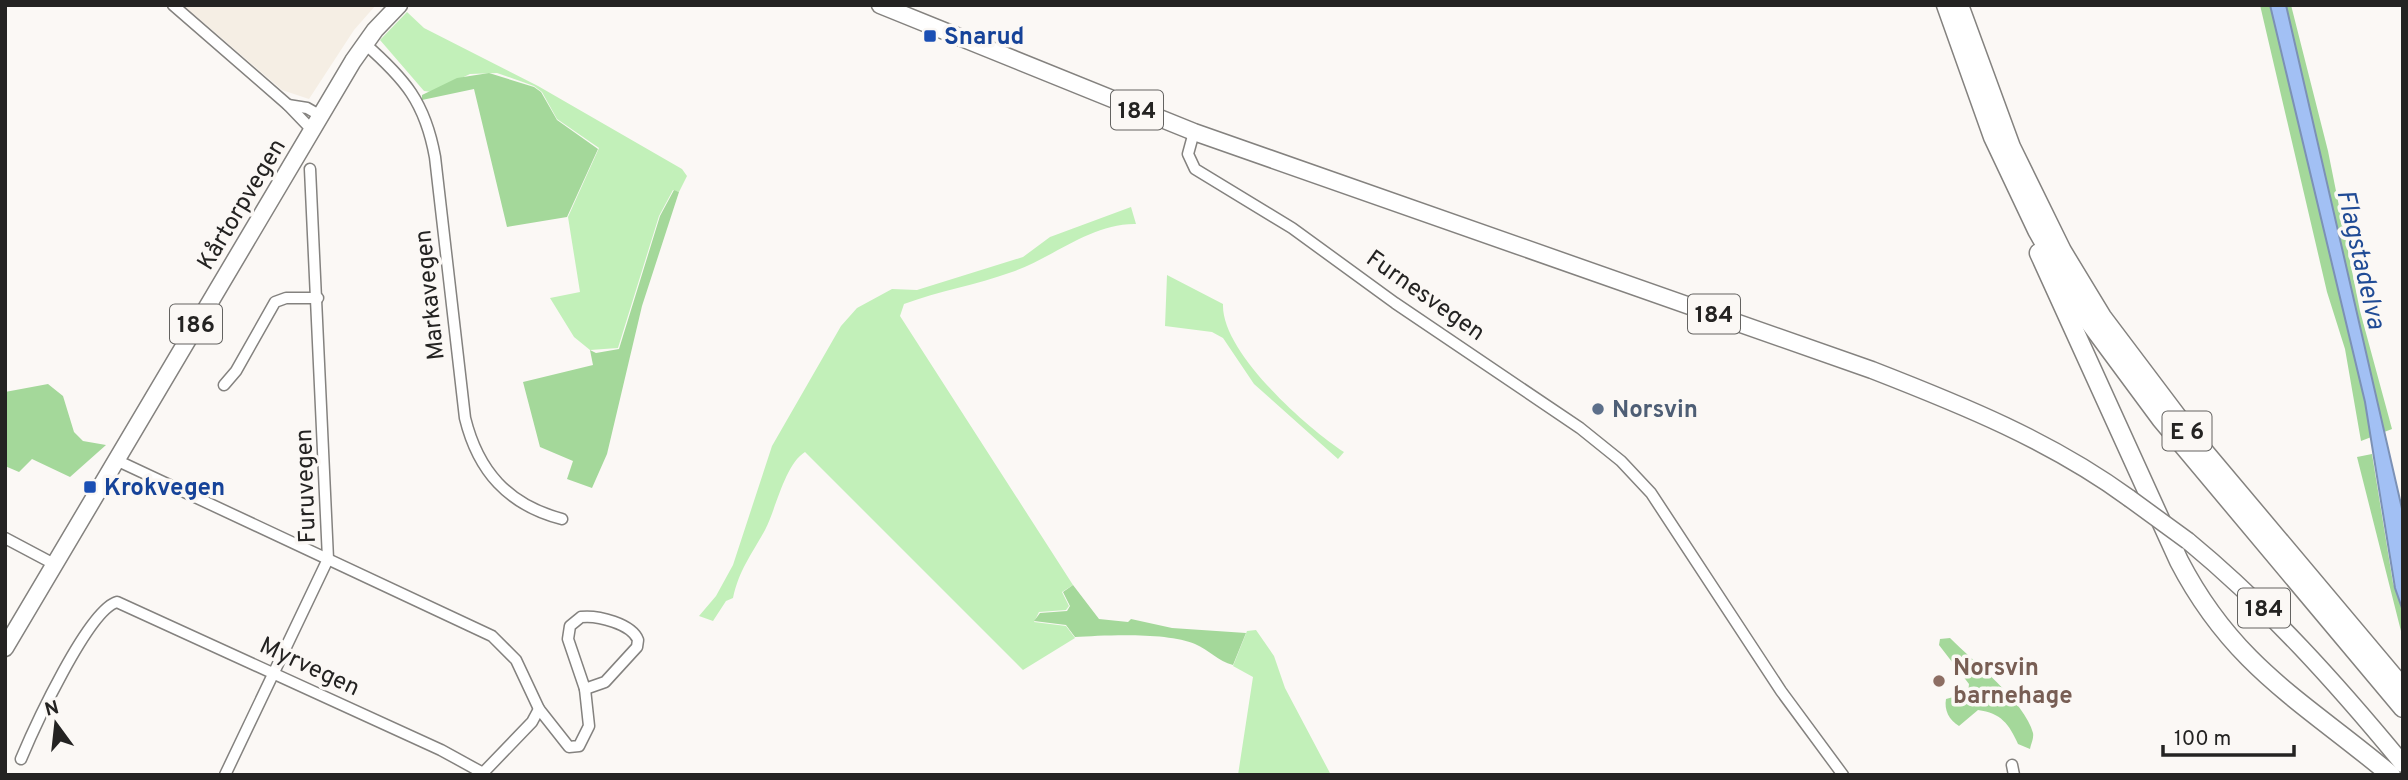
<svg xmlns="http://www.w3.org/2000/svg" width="2408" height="780" font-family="Overpass,sans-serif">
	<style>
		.built { fill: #f5eee4 }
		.green { fill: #c2f0b9 }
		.forest { fill: #a4d89a }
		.water { fill: #a2c0f4; stroke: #7c91b5; stroke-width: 2 }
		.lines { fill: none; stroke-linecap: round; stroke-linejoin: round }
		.minor-casing { stroke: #84827f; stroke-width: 13 }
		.primary-casing { stroke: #84827f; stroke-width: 19 }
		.motorway-casing { stroke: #84827f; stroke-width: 21 }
		.minor { stroke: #fff; stroke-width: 10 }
		.primary { stroke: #fff; stroke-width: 16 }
		.motorway { stroke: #fff; stroke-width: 18 }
		.primary-bridge-casing { stroke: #84827f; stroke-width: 19; stroke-linecap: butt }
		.primary-bridge { stroke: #fff; stroke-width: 16 }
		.transit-dot { fill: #1a4fb4; stroke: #fbf8f5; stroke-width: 2.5 }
		.service-dot { fill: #5c6f8a; stroke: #fbf8f5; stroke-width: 2.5 }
		.education-dot { fill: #8d6e63; stroke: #fbf8f5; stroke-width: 2.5 }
		.labels { text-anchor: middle; stroke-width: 7; stroke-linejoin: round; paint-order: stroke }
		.shield { fill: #fbf8f5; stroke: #646361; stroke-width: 2 }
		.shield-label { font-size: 23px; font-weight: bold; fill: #242322 }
		.transit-label { font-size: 24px; font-weight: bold; fill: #164399; stroke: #fbf8f5; text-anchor: start }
		.street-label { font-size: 24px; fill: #242322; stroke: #fbf8f5 }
		.service-label { font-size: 24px; font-weight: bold; fill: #4e5e75; stroke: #fbf8f5; text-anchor: start }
		.education-label { font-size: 24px; font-weight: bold; fill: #785e54; stroke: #fbf8f5; text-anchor: start }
		.water-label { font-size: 26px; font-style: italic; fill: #204b95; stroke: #fbf8f5 }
	</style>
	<rect width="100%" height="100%" fill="#fbf8f5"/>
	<path class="built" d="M 183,5 L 376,5 L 354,30 L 309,99 L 282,90 Z"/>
	<g class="green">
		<path d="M 407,12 L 424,28 L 538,86 L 682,169 L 687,176 L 679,192 L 673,190 L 659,216 L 618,348 L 590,350 L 574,337 L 550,298 L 580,292 L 568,217 L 599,148 L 557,119 L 542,92 L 534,86 L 497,73 L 470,74 L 432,92 L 424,91 L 380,40 Z"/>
		<path d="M 1131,207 L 1136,224 C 1091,223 1053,258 1012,272 C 976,285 939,291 904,304 L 900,316 L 1073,585 L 1062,592 L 1069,606 L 1066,610 L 1039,612 L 1034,622 L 1066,626 L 1075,638 L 1023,670 L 805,452 C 785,464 776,509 765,530 C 752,554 739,570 733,598 L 726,601 L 713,621 L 699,616 L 716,596 L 733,565 L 772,446 L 841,326 L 857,308 L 892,289 L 917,290 L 1023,257 L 1050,237 Z"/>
		<path d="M 1167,275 L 1223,304 C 1221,352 1307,428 1344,452 L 1338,459 L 1254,384 L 1223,338 L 1212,332 L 1165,326 Z"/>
		<path d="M 1256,630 L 1274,656 L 1285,688 L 1331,775 L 1238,775 L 1253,677 L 1233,666 L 1247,631 Z"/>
	</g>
	<g class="forest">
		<path d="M 2260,5 L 2291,5 L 2328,151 L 2360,311 L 2392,429 L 2361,441 L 2345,349 L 2327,292 Z"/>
		<path d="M 489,73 L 534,87 L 541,92 L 557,120 L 598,149 L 567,217 L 507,227 L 474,89 L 422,100 L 422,95 L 457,78 Z"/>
		<path d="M 674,190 L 679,192 L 642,306 L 607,454 L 592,488 L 567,479 L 573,461 L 540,447 L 523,382 L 593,365 L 590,350 L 596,353 L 619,349 L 660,216 Z"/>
		<path d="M 48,384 L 63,396 L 74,432 L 83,441 L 106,445 L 70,477 L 32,459 L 19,472 L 5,466 L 5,392 Z"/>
		<path d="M 2372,454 L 2393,583 L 2403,611 L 2403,639 L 2357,457 Z"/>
		<path d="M 1073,585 L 1099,619 L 1128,622 L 1131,619 L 1172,628 L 1246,633 L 1233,665 C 1218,661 1209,650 1195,644 C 1168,632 1105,635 1075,637 L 1066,625 L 1034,621 L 1040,613 L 1067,611 L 1070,606 L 1063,592 Z"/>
		<path d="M 1950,638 C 1973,661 2025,702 2033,733 C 2034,738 2031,744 2030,749 L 2018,744 C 2009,724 2001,713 1978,710 L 1959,726 C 1949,720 1944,710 1946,699 L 1968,693 L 1969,684 L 1939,645 L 1940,639 Z"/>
	</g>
	<path class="water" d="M 2270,5 L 2286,5 L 2403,513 L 2403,611 L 2395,588 L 2365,402 Z"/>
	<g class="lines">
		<g class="minor-casing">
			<g id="minor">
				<path d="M 173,5 L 288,105 L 312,130"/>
				<path d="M 364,43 C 405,79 425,102 435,157 L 465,418 C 478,471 508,505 562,519"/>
				<path d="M 288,105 L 307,108 L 321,116"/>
				<path d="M 1194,132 L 1188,154 L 1195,169 L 1292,228 L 1395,303 L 1580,428 L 1621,461 L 1651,493 L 1781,691 L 1843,775"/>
				<path d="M 224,385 L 236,371 L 275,302 L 286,298 L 318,298"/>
				<path d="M 116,460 L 492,636 L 516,660 L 539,709 L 569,747 L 579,746 L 589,726 L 585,689"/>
				<path d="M 5,538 L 54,564"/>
				<path d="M 581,617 C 598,615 632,624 638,640 L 637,647 L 605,682 L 585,689 L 568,639 L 570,626 Z"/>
				<path d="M 21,759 C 34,728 88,610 117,602 L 441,750 L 483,773"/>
				<path d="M 2012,765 L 2014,775"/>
				<path d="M 225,775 L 328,559 L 310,169"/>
				<path d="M 481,775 L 532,722 L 539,709"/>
			</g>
		</g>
		<g class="primary-casing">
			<g id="primary">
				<path d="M 880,5 L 1194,132 L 1872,370 C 1962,405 2051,441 2129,498"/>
				<path d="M 2188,541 C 2268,607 2337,684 2403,764"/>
				<path d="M 5,648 L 353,61 L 375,30 L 399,5"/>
			</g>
		</g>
		<g class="motorway-casing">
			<g id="motorway">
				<path d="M 1946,5 L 1993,137 L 2037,230 L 2090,323 L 2161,419 L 2403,708"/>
				<path d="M 1959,5 L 2011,147 L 2062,251 L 2102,317 L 2197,443 L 2403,688"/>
				<path d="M 2039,253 L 2179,561 C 2234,667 2304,702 2391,775"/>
			</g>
		</g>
		<use href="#minor" class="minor"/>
		<use href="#primary" class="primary"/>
		<use href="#motorway" class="motorway"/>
		<g class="primary-bridge-casing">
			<path id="primary-bridge" d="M 2129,498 L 2188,541"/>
		</g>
		<use href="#primary-bridge" class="primary-bridge"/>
	</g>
	<g class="transit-dot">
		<rect x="923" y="29" width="14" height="14" rx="3.5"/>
		<rect x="83" y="480" width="14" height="14" rx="3.5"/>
	</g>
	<circle class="service-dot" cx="1598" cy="409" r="7"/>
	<circle class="education-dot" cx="1939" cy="681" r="7"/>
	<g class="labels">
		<g class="shield">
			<rect x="1111" y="90.5" width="52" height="39" rx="5"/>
			<rect x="1688" y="294.5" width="52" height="39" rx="5"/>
			<rect x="170" y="304.5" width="52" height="39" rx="5"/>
			<rect x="2162.5" y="411.5" width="49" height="39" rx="5"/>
			<rect x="2238" y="588.5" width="52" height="39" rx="5"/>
		</g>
		<g class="shield-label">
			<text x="1137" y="118">184</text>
			<text x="1714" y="322">184</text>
			<text x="196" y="332">186</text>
			<text x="2187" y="439">E 6</text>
			<text x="2264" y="616">184</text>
		</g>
		<g class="transit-label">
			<text x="944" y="44">Snarud</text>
			<text x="104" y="495">Krokvegen</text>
		</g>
		<g class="street-label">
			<text transform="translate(241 204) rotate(-59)" y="8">Kårtorpvegen</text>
			<text transform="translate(429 295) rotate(-96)" y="8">Markavegen</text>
			<text transform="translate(1426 295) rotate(35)" y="8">Furnesvegen</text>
			<text transform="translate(305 486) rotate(-92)" y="8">Furuvegen</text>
			<text transform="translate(310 666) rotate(25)" y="8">Myrvegen</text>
		</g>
		<g class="service-label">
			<text x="1612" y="417">Norsvin</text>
		</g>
		<g class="education-label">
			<text x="1953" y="675">Norsvin<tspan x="1953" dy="28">barnehage</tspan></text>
		</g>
		<g class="water-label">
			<text transform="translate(2362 259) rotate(77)" y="9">Flagstadelva</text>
		</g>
	</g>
	<rect width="2408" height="780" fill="none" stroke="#242322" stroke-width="14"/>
	<g transform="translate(56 724) rotate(345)" stroke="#fbf8f5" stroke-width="5" paint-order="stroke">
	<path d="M0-5L12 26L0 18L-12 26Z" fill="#242322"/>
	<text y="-10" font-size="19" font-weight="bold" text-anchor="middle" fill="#242322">N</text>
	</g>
	<path d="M2163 745v10h131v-10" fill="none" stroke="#242322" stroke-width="3.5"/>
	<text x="2174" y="745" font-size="21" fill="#242322" stroke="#fbf8f5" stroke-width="5" paint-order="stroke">100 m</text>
</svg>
